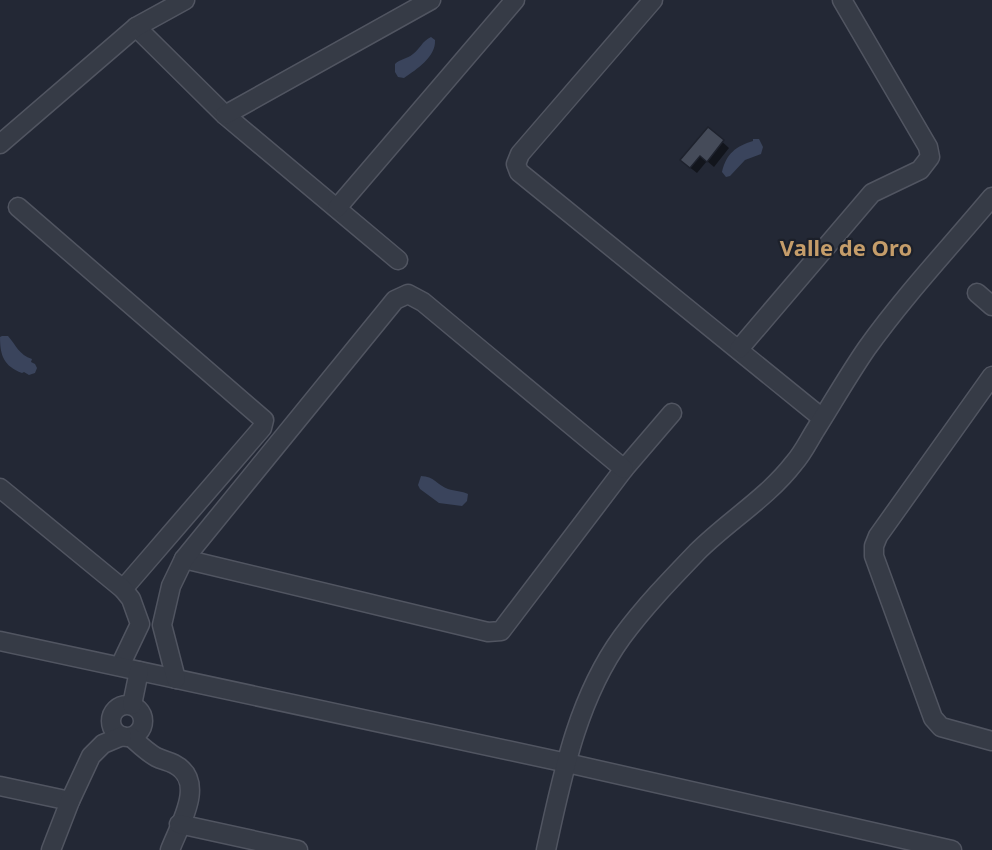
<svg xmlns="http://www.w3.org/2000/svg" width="992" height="850" font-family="'Noto Sans',sans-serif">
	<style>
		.water { fill: #3a445c }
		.shadow { fill: #0007 }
		.building { fill: #454b59; stroke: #1e222d; stroke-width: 1.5 }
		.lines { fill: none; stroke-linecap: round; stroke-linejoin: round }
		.street-casing { stroke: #515561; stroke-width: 21 }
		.street { stroke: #363b46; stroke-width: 18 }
		.labels { text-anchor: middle; stroke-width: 4.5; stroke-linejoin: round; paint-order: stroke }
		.district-label { font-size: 22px; font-weight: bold; fill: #c59d6a; stroke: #1c202a }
	</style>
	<rect width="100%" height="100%" fill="#232835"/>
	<g class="water">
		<path d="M 431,37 L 435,40 C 436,57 417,69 404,78 L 398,77 L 395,72 L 395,64 C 400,59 407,59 413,54 C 420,49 422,41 431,37 Z"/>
		<path d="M 753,139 L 759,139 L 763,147 L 761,154 L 745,160 L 730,176 L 726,177 L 722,172 C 726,154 736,146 753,141 Z"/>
		<path d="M 2,336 L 8,336 C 16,345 19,355 32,359 L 31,362 L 35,364 L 37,368 L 35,373 L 29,375 L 24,372 L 22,373 C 4,366 0,356 0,337 Z"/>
		<path d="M 421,476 C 434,476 437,485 448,489 C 455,491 462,491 468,494 L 467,501 L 462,506 L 439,503 L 420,489 L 418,485 Z"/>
	</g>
	<path class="shadow" d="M 708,129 L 729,148 L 714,167 L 707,161 L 697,173 L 688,166 Z"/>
	<path class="building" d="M 708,127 L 724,140 L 707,162 L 700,156 L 690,168 L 680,160 Z"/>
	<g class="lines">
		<g class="street-casing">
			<g id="street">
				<path d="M 653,0 L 520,154 L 516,164 L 519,172 L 822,418"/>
				<path d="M 136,27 L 225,115 L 398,260"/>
				<path d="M 225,115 L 431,0"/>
				<path d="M 0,144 L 136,27 L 185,0"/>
				<path d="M 18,207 L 264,420 L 262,428 L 123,589"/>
				<path d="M 337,208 L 515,0"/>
				<path d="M 977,293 L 992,306"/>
				<path d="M 739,349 L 872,193 L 920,170 L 930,157 L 928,147 L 842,0"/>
				<path d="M 992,376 L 878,536 L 874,546 L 874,556 L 933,718 L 941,727 L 992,741"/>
				<path d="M 0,488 L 123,589 L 131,599 L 140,624 L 120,666"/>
				<path d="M 184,559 L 488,632 L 501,631 L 624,469 L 672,413"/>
				<path d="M 0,641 L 567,763 L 952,850"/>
				<path d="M 176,679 L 162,625 L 171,586 L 184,559 L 395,300 L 408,294 L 423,302 L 624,469"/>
				<circle cx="127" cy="721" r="16"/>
				<path d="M 132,705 L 139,671"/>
				<path d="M 131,737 C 139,744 147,752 156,757 C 162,760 168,761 174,764 C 207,781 180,824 170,850"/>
				<path d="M 0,786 L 70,801"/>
				<path d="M 179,824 L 298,850"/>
				<path d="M 51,850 L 70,801 L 91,756 L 103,744 L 122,736"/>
				<path d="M 546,850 C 562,777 577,699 622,637 C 644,607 671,579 697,552 C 728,521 767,498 794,463 C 803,453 809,440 816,429 C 833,402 849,374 867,348 C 905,295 950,247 992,197"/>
			</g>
		</g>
		<use href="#street" class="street"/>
	</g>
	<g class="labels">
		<g class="district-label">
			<text x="846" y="256">Valle de Oro</text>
		</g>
	</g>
</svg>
